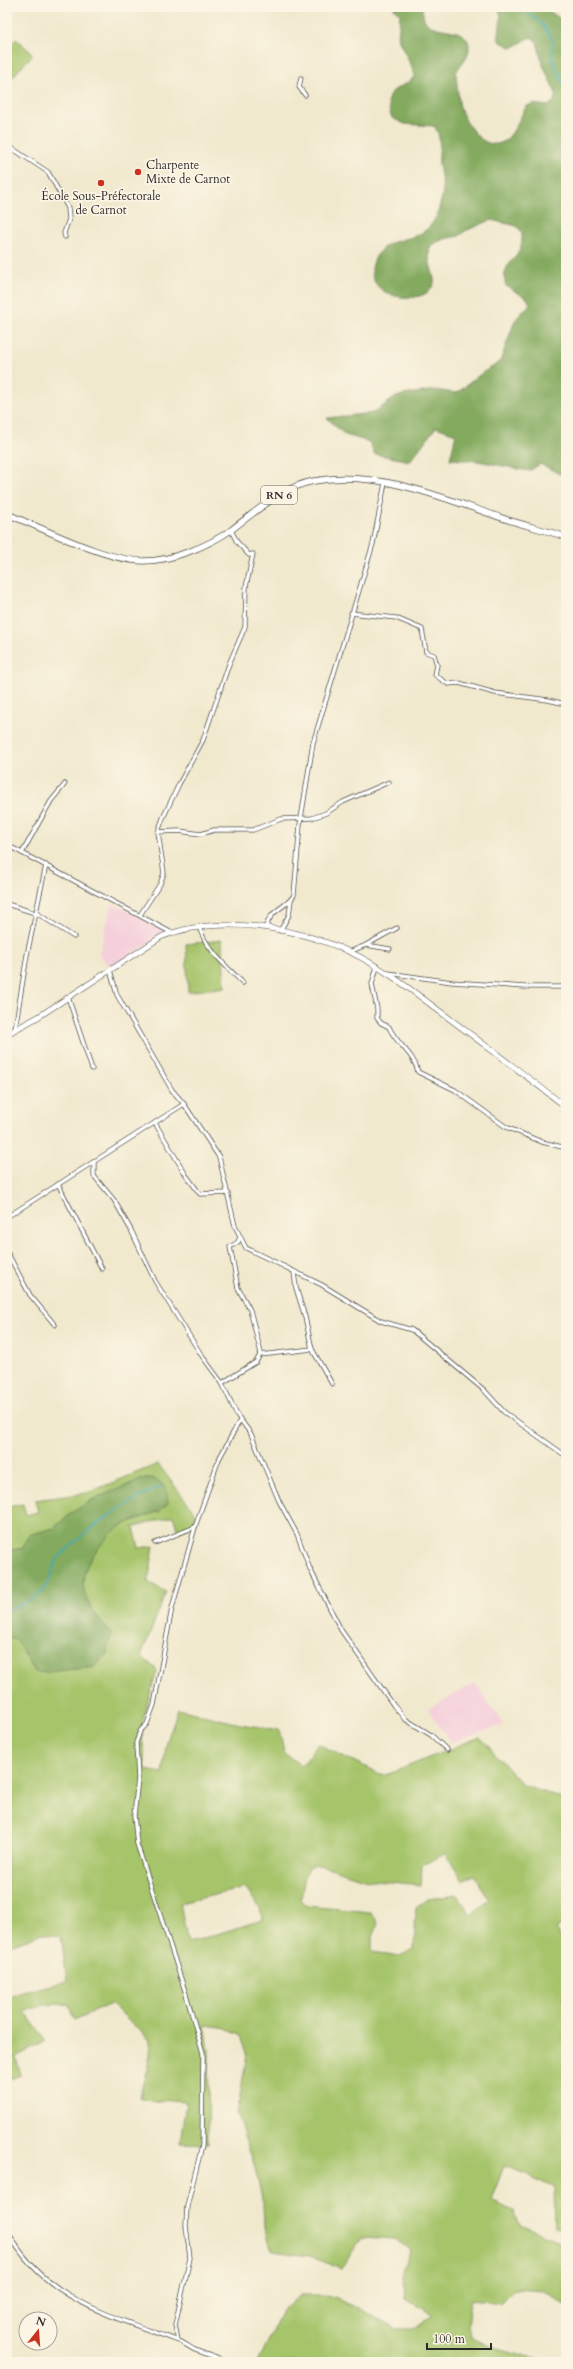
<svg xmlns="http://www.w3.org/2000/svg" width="573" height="2369" font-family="Cardo,serif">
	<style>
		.built { fill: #f5cfdb }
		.green { fill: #a6c46b; stroke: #68784b; fill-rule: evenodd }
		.forest { fill: #84aa5f; stroke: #586a45 }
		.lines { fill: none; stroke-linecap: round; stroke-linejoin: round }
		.stream { stroke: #3aabb6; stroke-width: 1.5 }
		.minor-casing { stroke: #494843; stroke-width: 5 }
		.secondary-casing { stroke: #494843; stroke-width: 6 }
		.primary-casing { stroke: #494843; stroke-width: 7 }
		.minor { stroke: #fff; stroke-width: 3.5 }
		.secondary { stroke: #fff; stroke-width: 5 }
		.primary { stroke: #fff; stroke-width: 5.5 }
		.poi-dot { fill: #c8321e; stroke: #fcf5e5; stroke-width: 1.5 }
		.labels { text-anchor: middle; stroke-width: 3.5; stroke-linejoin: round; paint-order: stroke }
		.shield { fill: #fcf5e5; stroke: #6a6863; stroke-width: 1 }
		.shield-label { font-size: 11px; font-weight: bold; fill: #2b2b2b }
		.poi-label { font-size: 12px; fill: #2b2b2b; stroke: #fcf5e5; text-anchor: start }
	</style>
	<rect width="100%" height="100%" fill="#fcf5e5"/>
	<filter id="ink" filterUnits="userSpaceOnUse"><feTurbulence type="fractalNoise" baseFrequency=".025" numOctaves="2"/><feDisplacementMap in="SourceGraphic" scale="8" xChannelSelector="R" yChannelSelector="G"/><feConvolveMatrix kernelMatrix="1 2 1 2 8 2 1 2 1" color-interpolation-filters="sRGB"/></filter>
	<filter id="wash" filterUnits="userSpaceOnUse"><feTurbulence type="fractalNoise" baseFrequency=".012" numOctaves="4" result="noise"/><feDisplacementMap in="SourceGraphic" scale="16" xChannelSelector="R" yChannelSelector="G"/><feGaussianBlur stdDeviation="0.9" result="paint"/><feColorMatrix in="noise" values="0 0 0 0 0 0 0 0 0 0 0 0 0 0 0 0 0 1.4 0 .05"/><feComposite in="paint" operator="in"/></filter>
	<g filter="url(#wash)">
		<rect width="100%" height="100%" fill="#f1e9ce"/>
		<g class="built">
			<path d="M 112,903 L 166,932 L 110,968 L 99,954 Z"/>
			<path d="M 475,1683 L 503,1724 L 451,1743 L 428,1709 Z"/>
		</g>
		<g class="green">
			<path d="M 16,39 L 33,54 L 8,82 L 7,49 Z"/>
			<path d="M 222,940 L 225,987 L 188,992 L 186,944 Z"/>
			<path d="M 158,1464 L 197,1515 L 194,1525 L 178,1531 L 173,1516 L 134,1527 L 139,1548 L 154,1546 L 148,1582 L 166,1592 L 141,1656 L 157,1670 L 141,1727 L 146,1770 L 162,1773 L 167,1741 L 178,1709 L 240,1724 L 279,1730 L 285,1754 L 302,1766 L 318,1744 L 384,1776 L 480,1737 L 523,1785 L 566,1800 L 566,1923 L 556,1928 L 566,1950 L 566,1993 L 563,1996 L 566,2008 L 566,2229 L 555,2227 L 554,2188 L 526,2174 L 504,2166 L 491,2201 L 514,2211 L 520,2225 L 566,2244 L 566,2306 L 544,2291 L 515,2289 L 501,2303 L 471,2300 L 468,2326 L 470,2337 L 490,2346 L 547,2362 L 257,2362 L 283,2309 L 301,2295 L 324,2295 L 354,2305 L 395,2329 L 412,2329 L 431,2317 L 424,2308 L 405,2298 L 401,2276 L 411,2249 L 395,2239 L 362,2237 L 341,2269 L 309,2256 L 272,2251 L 264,2227 L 263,2202 L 254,2164 L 237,2115 L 247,2054 L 241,2036 L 221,2027 L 205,2025 L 209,2050 L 208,2144 L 180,2143 L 186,2102 L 140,2099 C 142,2079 153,2060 150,2040 L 111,2004 L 74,2020 L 69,2004 L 43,2005 L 25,2012 L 46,2041 L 16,2057 L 21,2075 L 7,2080 L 7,1998 L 19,1993 L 67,1981 L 61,1936 L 41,1934 L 7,1946 L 7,1637 L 16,1640 L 36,1673 L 94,1667 L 111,1634 C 99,1620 85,1606 82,1588 C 78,1565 105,1534 124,1524 C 135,1518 149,1515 161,1511 L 153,1478 L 145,1478 L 92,1500 L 73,1512 L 54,1528 L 29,1535 L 23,1548 L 7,1551 L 7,1507 L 23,1504 L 26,1515 L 38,1512 L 35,1500 L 87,1493 ZM 446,1853 L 463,1881 L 474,1875 L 490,1900 L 471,1914 L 457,1895 L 428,1899 L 416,1908 L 414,1949 L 400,1956 L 372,1952 L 372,1941 L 378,1922 L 370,1912 L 306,1906 L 301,1899 L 305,1875 L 310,1866 L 321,1865 L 364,1879 L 421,1885 L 422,1865 ZM 245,1888 L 260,1908 L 262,1920 L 188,1943 L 180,1903 Z"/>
		</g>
		<g class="forest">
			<path d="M 393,7 L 422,7 C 423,13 423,20 428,24 C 440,33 471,26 469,49 C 468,59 459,65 456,73 C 457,85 458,96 460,107 C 465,125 488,158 508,138 C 515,131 521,114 527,106 L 534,104 L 548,106 L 554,101 L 556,94 L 543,65 L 537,42 L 531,37 L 512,48 L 499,41 C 497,30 505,15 497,7 L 544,7 L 566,23 L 566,178 L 562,188 L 566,213 L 566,477 L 540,464 L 529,471 L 478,461 L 450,459 L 456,434 L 436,427 L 410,461 L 374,454 L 369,442 L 345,435 L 327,418 L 373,413 L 396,397 L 403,395 L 434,390 L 457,393 L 482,373 L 500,362 L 515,320 L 530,304 L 527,298 L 506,286 C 500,263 516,263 521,246 C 522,242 522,237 522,233 L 517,226 L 491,220 L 465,231 L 459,236 L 444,239 L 431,245 C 424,261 438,277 433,286 C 422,308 360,298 374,261 C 387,228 424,251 438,212 C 440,204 443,196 443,188 C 442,180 440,172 439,164 C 438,150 443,137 434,126 L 405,124 L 392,118 C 380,85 399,93 414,77 L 413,70 L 398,39 L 400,15 Z"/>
			<path d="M 145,1478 C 161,1478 168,1487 168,1503 C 157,1515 140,1517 125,1524 C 115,1528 107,1538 100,1546 C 70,1582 84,1602 111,1634 L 106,1656 L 94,1667 L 36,1673 L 16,1640 L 7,1637 L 7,1551 L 23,1548 L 29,1535 L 54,1528 L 73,1512 L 92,1500 Z"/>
		</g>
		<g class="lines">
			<g class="stream">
				<path d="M 524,7 L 525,11 L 543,25 L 553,41 L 552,59 L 566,89"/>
				<path d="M 7,1609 C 27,1604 43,1597 51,1576 C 53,1570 55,1561 59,1557 C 90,1526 123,1504 161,1486"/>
			</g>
		</g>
	</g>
	<g filter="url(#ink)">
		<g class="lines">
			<g class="minor-casing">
				<g id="minor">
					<path d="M 301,78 L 299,87 L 305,95"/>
					<path d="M 7,145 L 48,172 L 68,208 L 69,219 L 64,233 L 65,237"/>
					<path d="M 351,613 L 396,618 L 422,629 L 426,652 L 434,655 L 437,665 L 435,675 L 448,684 L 459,683 L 495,693 L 548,700 L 566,704"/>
					<path d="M 158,832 L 179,831 L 201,834 L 214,830 L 253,830 L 281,819 L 312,818 L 326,813 L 343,802 L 389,782"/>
					<path d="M 7,845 L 172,933"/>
					<path d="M 22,853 L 51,801 L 65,784"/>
					<path d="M 7,904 L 38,914 L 74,937"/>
					<path d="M 140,915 L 160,884 L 164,873 L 158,832 L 163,818 L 179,784 L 203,740 L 229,664 L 245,627 L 246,587 L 253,554 L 249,555 L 237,542 L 231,530"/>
					<path d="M 199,927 C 206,949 227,967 243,983"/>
					<path d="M 266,927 C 271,908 287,908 294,895 L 300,825 L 313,743 L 373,544 L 385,483"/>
					<path d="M 280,931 L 289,915 L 291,900"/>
					<path d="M 390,949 L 366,945 L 397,928"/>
					<path d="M 349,952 L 366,945"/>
					<path d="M 377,967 L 372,984 L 377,1009 L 377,1018 L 381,1023 L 389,1027 C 396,1044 414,1053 418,1072 L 455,1090 L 506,1127 L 542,1142 L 566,1148"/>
					<path d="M 110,970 L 117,995 L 172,1090 L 184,1104 L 219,1157 L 235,1226 L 246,1248 L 322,1285 L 381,1321 L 412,1330 L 484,1390 L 504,1412 L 566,1456"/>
					<path d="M 388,973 L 452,982 L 525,987 L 566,987"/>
					<path d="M 68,997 L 92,1069"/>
					<path d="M 15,1029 L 27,955 L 46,865"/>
					<path d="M 7,1056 L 9,1033"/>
					<path d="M 155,1123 L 186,1175 L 200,1194 L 228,1193"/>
					<path d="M 94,1162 L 94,1176 L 114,1200 L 131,1230 L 155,1281 L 202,1356 L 222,1383 L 237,1415 L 251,1434 L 279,1501 L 297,1534 L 310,1569 L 341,1630 L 394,1706 L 405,1719 L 431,1735 L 447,1750"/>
					<path d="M 58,1184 L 102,1269"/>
					<path d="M 565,1197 L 566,1197"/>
					<path d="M 7,1217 L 184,1104"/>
					<path d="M 7,1252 L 30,1295 L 55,1325"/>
					<path d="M 294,1272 L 296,1288 L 305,1317 L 312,1349 L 332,1384"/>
					<path d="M 260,1355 L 312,1349"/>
					<path d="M 222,1383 L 256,1362 L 261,1353 L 250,1310 L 238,1288 L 230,1247 L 238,1242 L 240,1237"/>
					<path d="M 155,1543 L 195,1527"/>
					<path d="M 7,2230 C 43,2299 109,2315 176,2340 C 183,2342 189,2347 195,2350 C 205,2354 216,2358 227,2362"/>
					<path d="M 178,2340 L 175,2325 L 190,2258 L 186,2226 L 187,2206 L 202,2146 L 203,2053 L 186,1994 L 137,1844 L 134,1816 L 138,1778 L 136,1743 L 140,1731 L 147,1724 L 154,1705 L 172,1608 L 196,1524 L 219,1459 L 240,1420"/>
				</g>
			</g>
			<g class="secondary-casing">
				<path id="secondary" d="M 7,1034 L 38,1017 L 161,937 C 218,914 295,927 350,952 C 382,967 410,989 438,1010 C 481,1042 524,1074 566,1107"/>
			</g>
			<g class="primary-casing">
				<path id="primary" d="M 7,514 C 43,528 106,561 144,561 C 172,561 208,546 231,530 C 257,511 282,487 314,481 C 377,469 443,498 502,518 C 523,525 545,530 566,537"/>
			</g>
			<use href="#minor" class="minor"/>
			<use href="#secondary" class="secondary"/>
			<use href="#primary" class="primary"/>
		</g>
	</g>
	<g class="poi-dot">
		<circle cx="138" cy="172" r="4"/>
		<circle cx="101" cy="183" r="4"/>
	</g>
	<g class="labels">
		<rect class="shield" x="261" y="486" width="36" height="18" rx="3"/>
		<g class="shield-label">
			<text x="279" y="499">RN 6</text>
		</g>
		<g class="poi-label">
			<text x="146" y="169">Charpente<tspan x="146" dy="14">Mixte de Carnot</tspan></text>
			<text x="101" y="200" text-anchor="middle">École Sous-Préfectorale<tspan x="101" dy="14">de Carnot</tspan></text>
		</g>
	</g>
	<rect width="573" height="2369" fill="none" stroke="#fcf5e5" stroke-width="24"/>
	<g transform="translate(38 2331) rotate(17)"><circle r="19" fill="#fcf5e5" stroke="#a8a49b"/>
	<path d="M0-3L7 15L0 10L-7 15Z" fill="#c8321e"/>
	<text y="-6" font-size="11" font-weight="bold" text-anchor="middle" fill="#2b2b2b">N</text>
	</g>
	<path d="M427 2343v6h64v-6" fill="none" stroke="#2b2b2b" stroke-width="2"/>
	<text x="433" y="2343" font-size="12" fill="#2b2b2b" stroke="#fcf5e5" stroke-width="3" paint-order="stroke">100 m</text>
</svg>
